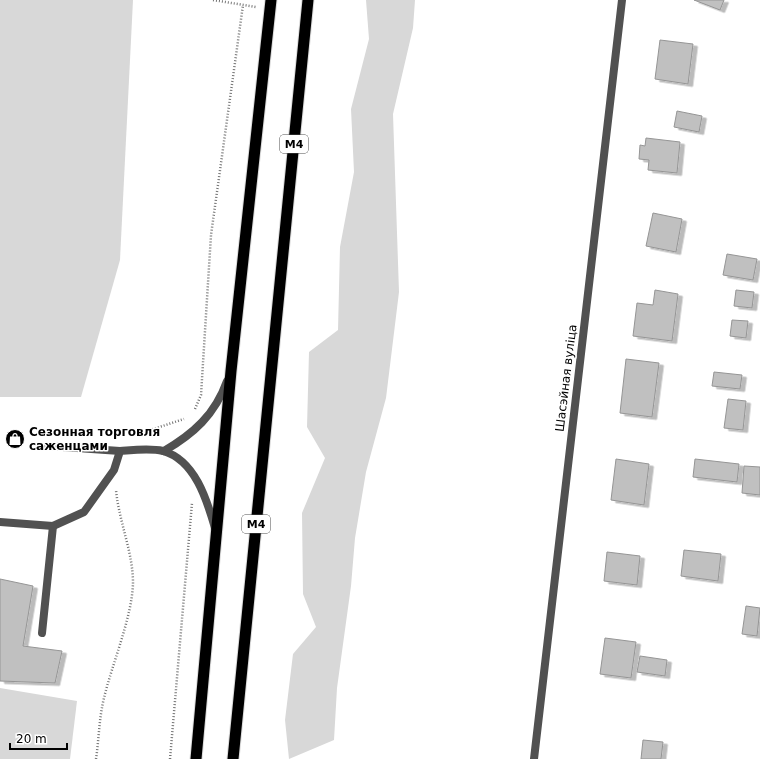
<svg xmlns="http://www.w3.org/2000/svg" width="760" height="759" font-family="'DejaVu Sans',sans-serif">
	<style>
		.green { fill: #d8d8d8 }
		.building { fill: #c0c0c0; stroke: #959595; filter: url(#shadow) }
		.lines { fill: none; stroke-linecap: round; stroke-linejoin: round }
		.trunk-casing { stroke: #dbdbdb; stroke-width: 13 }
		.path { stroke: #737373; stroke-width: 2.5; stroke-dasharray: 1 2; stroke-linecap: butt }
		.service { stroke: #515151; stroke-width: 8 }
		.minor { stroke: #515151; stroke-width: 8 }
		.trunk { stroke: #000; stroke-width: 11 }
		.labels { text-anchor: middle; stroke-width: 3; stroke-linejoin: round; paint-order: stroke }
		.shield { fill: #fff; stroke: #4c4c4c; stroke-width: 1 }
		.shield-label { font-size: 11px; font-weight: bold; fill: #000 }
		.street-label { font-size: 12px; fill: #000; stroke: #fff }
		.poi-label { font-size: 12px; font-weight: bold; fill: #000; stroke: #fff; text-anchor: start }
	</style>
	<defs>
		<filter id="shadow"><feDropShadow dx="4.5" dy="2.5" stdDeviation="0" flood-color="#0004"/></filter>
	</defs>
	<rect width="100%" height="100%" fill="#fff"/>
	<g class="green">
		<path d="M 0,0 L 133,0 L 120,260 L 81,397 L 0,397 Z"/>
		<path d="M 366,0 L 415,0 L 413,28 L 393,114 L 399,292 L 386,398 L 366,472 L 355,538 L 351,586 L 337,688 L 334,740 L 289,759 L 285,720 L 293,654 L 316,627 L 303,594 L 302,513 L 325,458 L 307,427 L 309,352 L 338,330 L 340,247 L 354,172 L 351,109 L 369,39 Z"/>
		<path d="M 0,688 L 77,701 L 70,759 L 0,759 Z"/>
	</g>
	<g class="building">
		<path d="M 694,0 L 724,0 L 720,10 Z"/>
		<path d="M 660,40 L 693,44 L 688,84 L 655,79 Z"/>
		<path d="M 677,111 L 702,116 L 699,132 L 674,127 Z"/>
		<path d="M 646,138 L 680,142 L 677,173 L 648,170 L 649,160 L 639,159 L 640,145 L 645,146 Z"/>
		<path d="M 653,213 L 682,219 L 676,252 L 646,246 Z"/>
		<path d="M 727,254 L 757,259 L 753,280 L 723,275 Z"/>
		<path d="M 655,290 L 678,294 L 672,341 L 633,336 L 637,303 L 653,305 Z"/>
		<path d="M 736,290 L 754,292 L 752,308 L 734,306 Z"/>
		<path d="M 732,320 L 748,321 L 746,338 L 730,336 Z"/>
		<path d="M 626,359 L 659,363 L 652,417 L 620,413 Z"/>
		<path d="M 714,372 L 742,375 L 740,389 L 712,386 Z"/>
		<path d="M 728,399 L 746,401 L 743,430 L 724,428 Z"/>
		<path d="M 616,459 L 649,464 L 644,505 L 611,500 Z"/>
		<path d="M 695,459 L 739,464 L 737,482 L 693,477 Z"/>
		<path d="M 744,466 L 760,467 L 760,495 L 742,493 Z"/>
		<path d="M 684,550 L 721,554 L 718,581 L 681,576 Z"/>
		<path d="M 607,552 L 640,556 L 637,585 L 604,581 Z"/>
		<path d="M 0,579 L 33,586 L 23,646 L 62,651 L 55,683 L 0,681 Z"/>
		<path d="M 746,606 L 760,608 L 757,636 L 742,634 Z"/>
		<path d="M 605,638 L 636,642 L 631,678 L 600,674 Z"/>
		<path d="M 640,656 L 667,660 L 665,676 L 637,672 Z"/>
		<path d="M 643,740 L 663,742 L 661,759 L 641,759 Z"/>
	</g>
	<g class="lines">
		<g class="trunk-casing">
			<g id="trunk">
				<path d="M 196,759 L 231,371 L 271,0"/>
				<path d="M 233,759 L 308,0"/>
			</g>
		</g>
		<g class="path">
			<path d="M 213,0 L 256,7"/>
			<path d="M 195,409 L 201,395 L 211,235 L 243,5"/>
			<path d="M 138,437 L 138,434 L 184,419"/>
			<path d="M 96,759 C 99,739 99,718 104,698 C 112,664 132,618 133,583 C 133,552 119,522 116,490"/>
			<path d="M 170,759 L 192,503"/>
		</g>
		<g class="service">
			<path d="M 48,446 L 120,451"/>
			<path d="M 164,451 C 193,434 215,415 227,381"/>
			<path d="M 0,522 L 53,526 L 84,512 L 114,470 L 120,451 C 134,450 150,448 163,451 C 195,460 207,500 215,528"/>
			<path d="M 42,633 L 53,526"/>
		</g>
		<path class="minor" d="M 534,759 L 622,0"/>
		<use href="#trunk" class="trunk"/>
	</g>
	<defs>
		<g id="shop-disc" transform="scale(1)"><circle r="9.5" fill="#000" stroke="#fff"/><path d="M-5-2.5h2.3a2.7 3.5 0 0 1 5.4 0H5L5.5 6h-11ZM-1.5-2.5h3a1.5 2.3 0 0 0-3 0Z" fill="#fff"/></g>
	</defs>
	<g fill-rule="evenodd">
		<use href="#shop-disc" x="15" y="439"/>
	</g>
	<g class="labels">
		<g class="shield">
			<rect x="280" y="135" width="28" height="18" rx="3"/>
			<rect x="242" y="515" width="28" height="18" rx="3"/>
		</g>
		<g class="shield-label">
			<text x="294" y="148">М4</text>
			<text x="256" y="528">М4</text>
		</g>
		<g class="street-label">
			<text transform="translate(566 378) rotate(-83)" y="4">Шасэйная вуліца</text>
		</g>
		<g class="poi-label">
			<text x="29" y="436">Сезонная торговля<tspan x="29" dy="14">саженцами</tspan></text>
		</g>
	</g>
	<path d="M10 743v6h57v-6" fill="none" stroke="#000000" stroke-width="2"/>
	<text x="16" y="743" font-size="12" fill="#000000" stroke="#ffffff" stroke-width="3" paint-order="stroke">20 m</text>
</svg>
